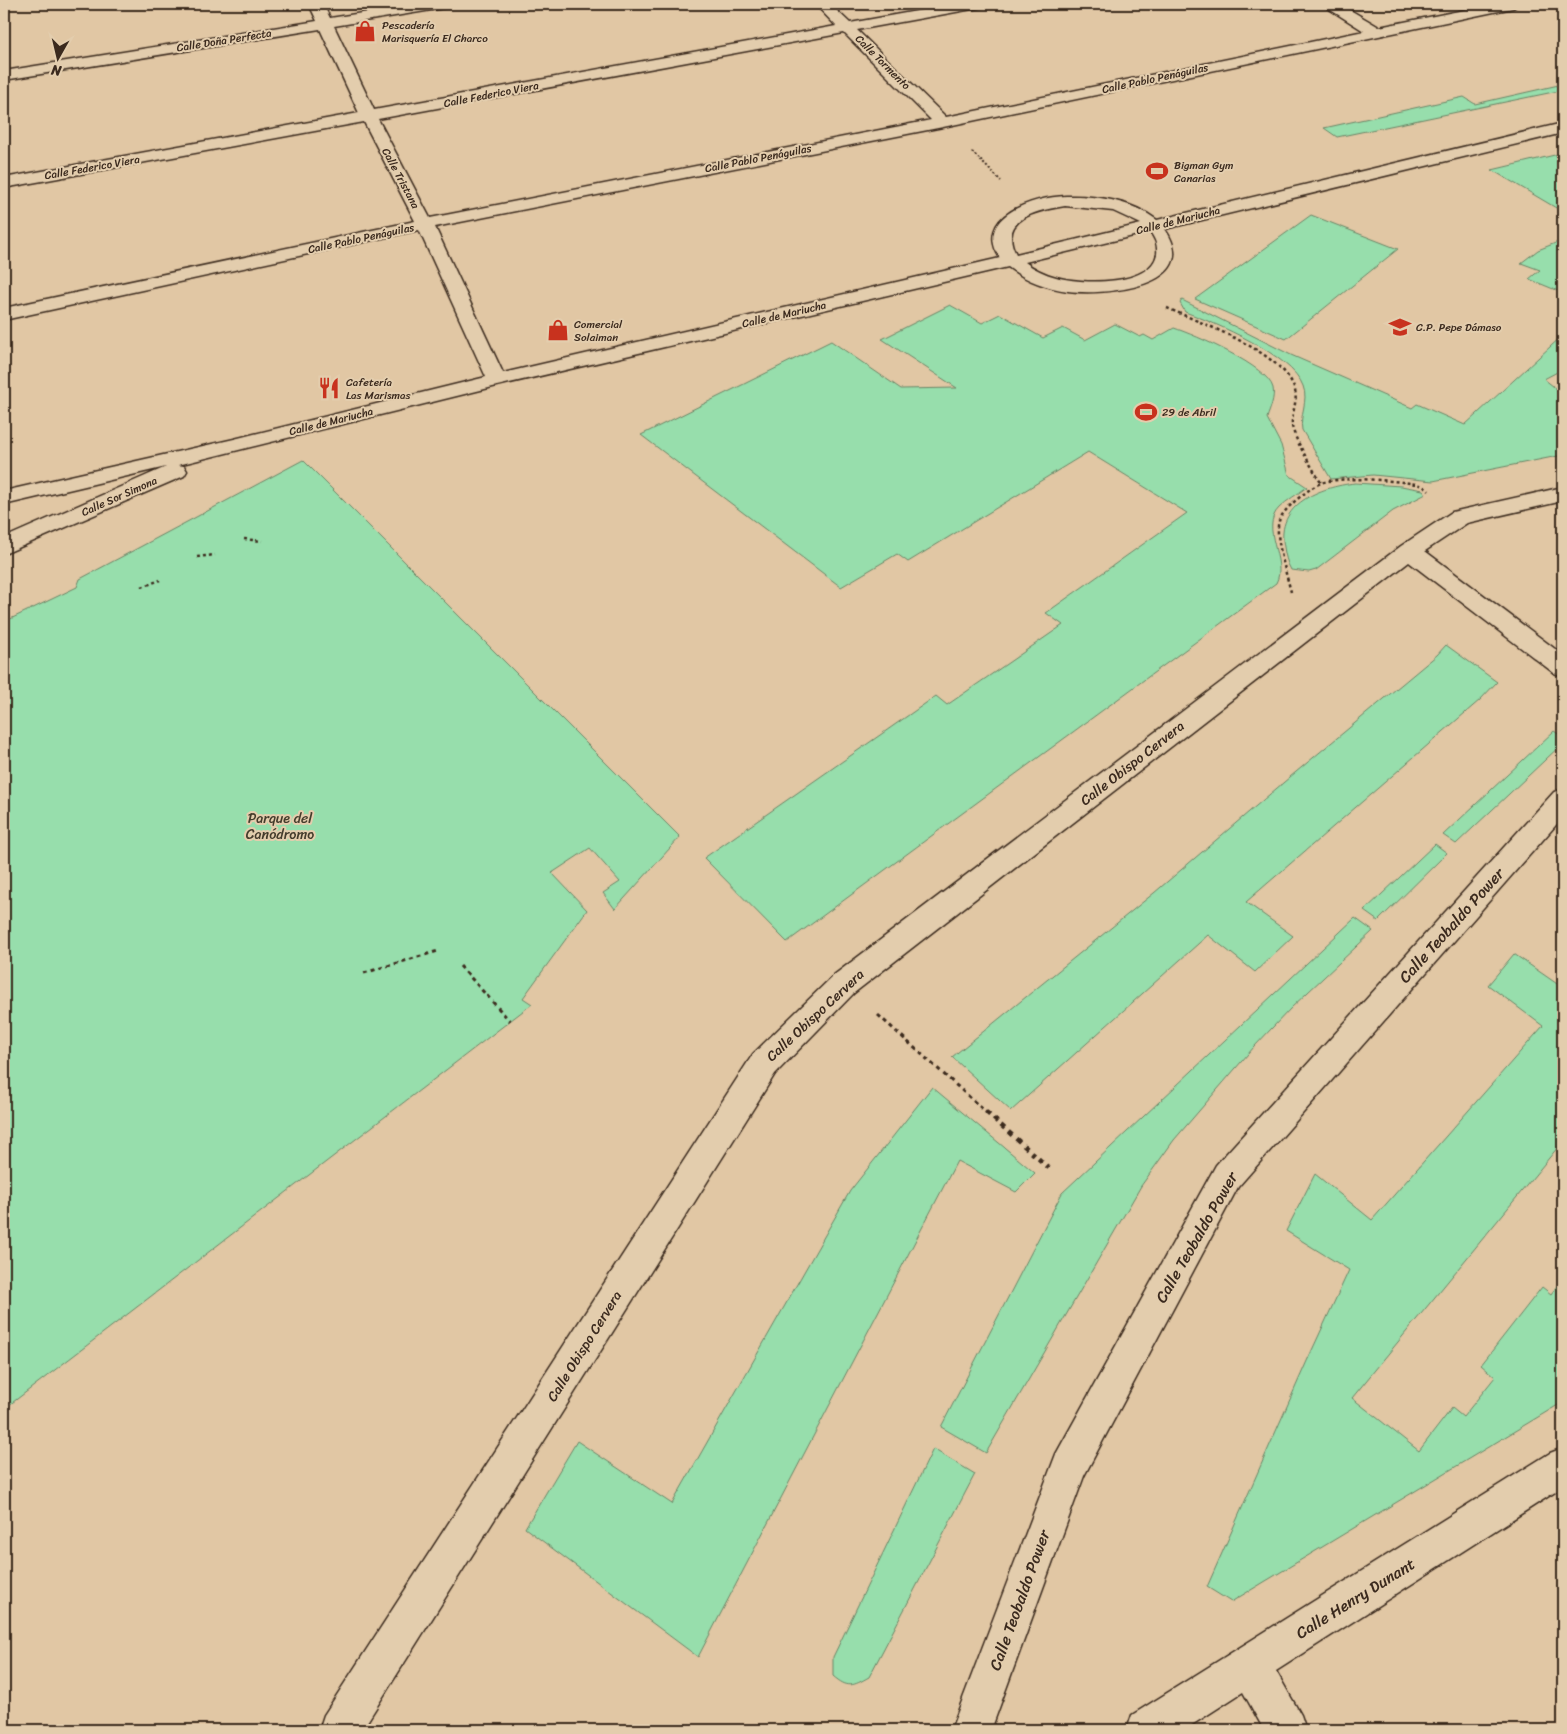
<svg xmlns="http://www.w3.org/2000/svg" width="1567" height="1734" font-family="Sriracha,sans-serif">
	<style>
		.green { fill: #97deac; stroke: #698465 }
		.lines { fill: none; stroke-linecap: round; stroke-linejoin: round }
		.minor-casing { stroke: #3b2a1e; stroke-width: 3 }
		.path-far3 { stroke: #3b2a1e; stroke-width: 2; stroke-dasharray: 2 2; stroke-linecap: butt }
		.path-far2 { stroke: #3b2a1e; stroke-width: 2.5; stroke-dasharray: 3 3; stroke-linecap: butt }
		.path-far1 { stroke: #3b2a1e; stroke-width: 3; stroke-dasharray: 4 4; stroke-linecap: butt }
		.path { stroke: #3b2a1e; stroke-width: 4.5; stroke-dasharray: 5 5; stroke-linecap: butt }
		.minor { fill: #e3cdad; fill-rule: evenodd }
		.labels { text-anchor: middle; stroke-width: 4; stroke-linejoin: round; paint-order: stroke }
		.far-poi-label { font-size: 11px; fill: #3b2a1e; stroke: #e3cdad; text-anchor: start }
		.far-street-label { font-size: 11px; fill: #3b2a1e; stroke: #e3cdad }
		.street-label { font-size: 14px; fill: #3b2a1e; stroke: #e3cdad }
		.park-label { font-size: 14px; fill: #443c2c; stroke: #e3cdad }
		.near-street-label { font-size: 16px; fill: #3b2a1e; stroke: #e3cdad }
	</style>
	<rect width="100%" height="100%" fill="#e1c7a4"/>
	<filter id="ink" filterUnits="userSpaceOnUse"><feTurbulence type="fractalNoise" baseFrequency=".02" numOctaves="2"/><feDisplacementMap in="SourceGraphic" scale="10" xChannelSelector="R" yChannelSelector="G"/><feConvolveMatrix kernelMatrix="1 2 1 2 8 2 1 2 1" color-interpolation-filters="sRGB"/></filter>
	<g filter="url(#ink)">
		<g class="green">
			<path d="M 1563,84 L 1563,90 L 1337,137 L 1324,128 L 1464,97 L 1475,104 Z"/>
			<path d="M 1563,153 L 1563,212 L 1492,170 Z"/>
			<path d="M 1311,215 L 1398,249 L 1286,339 L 1195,299 Z"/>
			<path d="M 1563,240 L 1563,293 L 1529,279 L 1540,270 L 1521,263 L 1538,250 Z"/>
			<path d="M 1182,300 L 1291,355 L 1412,408 L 1417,404 L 1465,425 L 1563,335 L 1563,369 L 1544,379 L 1563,394 L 1563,455 L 1433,481 L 1373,475 L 1331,479 L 1302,430 C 1299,415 1309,401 1303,386 C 1292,355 1215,323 1185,312 L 1180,303 Z"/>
			<path d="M 950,305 L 982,323 L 1000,314 L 1043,338 L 1063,328 L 1085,340 L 1115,324 L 1140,337 L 1144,335 L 1153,340 L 1174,328 C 1195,335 1268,366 1273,388 C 1275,398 1270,409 1267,418 L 1281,445 L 1289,475 L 1307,487 C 1298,494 1287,500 1279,508 C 1259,528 1288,561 1276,583 L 787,942 L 704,858 L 936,696 L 947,705 L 1063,625 L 1046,613 L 1187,513 L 1088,452 L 908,562 L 897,554 L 841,587 L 641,435 L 831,341 L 901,389 L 957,388 L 882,339 Z"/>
			<path d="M 303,460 L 680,837 L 615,909 L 603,893 L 620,882 L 590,848 L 552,873 L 587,910 L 523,998 L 532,1004 L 4,1409 L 4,622 L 77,587 L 80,579 Z"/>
			<path d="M 1355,483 L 1401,486 L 1423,490 L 1426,494 L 1393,511 L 1316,570 L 1309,572 L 1291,570 C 1287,563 1285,555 1284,547 C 1275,504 1320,487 1355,483 Z"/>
			<path d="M 1446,645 L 1497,682 L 1480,700 L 1246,902 L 1293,936 L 1255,972 L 1208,935 L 1011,1111 L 952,1057 L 1154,893 L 1290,777 L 1437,655 Z"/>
			<path d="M 1554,731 L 1563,737 L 1563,743 L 1456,844 L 1443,835 Z"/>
			<path d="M 1435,844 L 1447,853 L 1378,921 L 1364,911 Z"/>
			<path d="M 1355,918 L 1373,931 L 1291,1008 L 1254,1047 L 1174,1140 L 1141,1186 L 986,1453 L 941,1427 L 1062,1193 Z"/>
			<path d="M 1514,954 L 1563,988 L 1563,1141 L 1352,1398 L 1419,1451 L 1452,1408 L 1463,1417 L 1495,1377 L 1481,1365 L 1542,1287 L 1551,1294 L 1563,1278 L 1563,1402 L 1231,1602 L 1207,1587 L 1307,1361 L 1349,1270 L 1286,1231 L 1315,1174 L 1372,1220 L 1543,1026 L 1488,985 Z"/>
			<path d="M 932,1087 L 1035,1173 L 1016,1192 L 957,1161 L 698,1657 L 525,1528 L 577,1441 L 672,1504 L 850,1191 Z"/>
			<path d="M 933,1449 L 975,1474 L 869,1677 C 853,1686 848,1689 833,1676 L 833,1657 Z"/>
		</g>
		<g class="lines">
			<g class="minor-casing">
				<g id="minor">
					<path d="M 309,4 L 323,4 L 330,18 L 420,4 L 451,4 L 444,8 L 334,26 L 374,110 L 836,26 L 815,4 L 830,4 L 850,23 L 956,4 L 985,4 L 983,7 L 978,8 L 857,30 L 946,117 L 1364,31 L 1326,7 L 1324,4 L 1340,4 L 1379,27 L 1494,4 L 1520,4 L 1513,8 L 943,127 L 435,227 L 503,373 L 1000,258 C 973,216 1034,197 1066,196 C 1096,195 1133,201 1157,220 L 1563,123 L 1563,133 L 1165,229 C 1205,287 1103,296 1068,291 C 1046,288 1025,280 1008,267 L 497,386 L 178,465 L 184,466 L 187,471 L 184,476 L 4,554 L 4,538 L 166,467 L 4,505 L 4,491 L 234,439 L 486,377 L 419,230 L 4,320 L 4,308 L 415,221 L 364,122 L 4,188 L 4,178 L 359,113 L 320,29 L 4,80 L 4,71 L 317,21 ZM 844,33 L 931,120 L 430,218 L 378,119 ZM 1065,206 L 1113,211 L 1141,224 L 1016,254 C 997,218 1039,210 1065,206 ZM 1150,232 C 1155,238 1158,246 1157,254 C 1150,287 1080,284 1056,277 C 1045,274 1034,269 1025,262 Z"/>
					<path d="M 1563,487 L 1563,501 L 1467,523 L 1425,551 L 1563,655 L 1563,676 L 1554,673 L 1409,562 L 854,993 L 775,1074 L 362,1730 L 319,1730 L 324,1715 L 753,1054 L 834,975 L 1401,546 L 1452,512 Z"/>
					<path d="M 1563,789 L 1563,817 L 1238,1187 L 1084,1476 L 991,1730 L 951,1730 L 1056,1454 L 1216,1165 L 1554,792 Z"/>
					<path d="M 1563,1448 L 1563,1487 L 1276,1671 L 1301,1715 L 1306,1730 L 1264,1730 L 1243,1692 L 1184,1730 L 1127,1730 L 1132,1715 L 1550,1453 Z"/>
				</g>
			</g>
			<path class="path-far3" d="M 972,152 L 1001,181"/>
			<g class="path-far2">
				<path d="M 1167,308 C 1201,323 1280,351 1294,387 C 1299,400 1291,413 1292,425 C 1293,438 1314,470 1321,483"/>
				<path d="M 244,539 L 262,541"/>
				<path d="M 197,557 L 215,555"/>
				<path d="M 142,587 L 160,580"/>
				<path d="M 1291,592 C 1287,576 1274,536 1279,521 C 1283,509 1309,488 1321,483 C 1339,476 1400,480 1420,485 C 1423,486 1426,488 1429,491"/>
			</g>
			<g class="path-far1">
				<path d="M 460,966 L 510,1021"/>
				<path d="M 364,973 L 438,951"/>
				<path d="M 878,1015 L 987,1113"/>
			</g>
			<path class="path" d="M 986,1112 L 1049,1168"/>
			<use href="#minor" class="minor"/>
		</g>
	</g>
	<defs>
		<g id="shop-bare" transform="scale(1.725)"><path d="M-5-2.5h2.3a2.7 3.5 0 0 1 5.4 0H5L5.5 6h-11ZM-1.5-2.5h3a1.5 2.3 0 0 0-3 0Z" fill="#c8321e" stroke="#e3cdad" stroke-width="2.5" paint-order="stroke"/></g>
		<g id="stadium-bare" transform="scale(1.725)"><path d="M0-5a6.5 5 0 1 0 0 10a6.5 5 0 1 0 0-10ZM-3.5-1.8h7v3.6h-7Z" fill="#c8321e" stroke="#e3cdad" stroke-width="2.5" paint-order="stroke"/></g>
		<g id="school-bare" transform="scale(1.725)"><path d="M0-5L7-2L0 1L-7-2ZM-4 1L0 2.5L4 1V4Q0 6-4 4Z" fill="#c8321e" stroke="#e3cdad" stroke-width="2.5" paint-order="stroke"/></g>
		<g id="restaurant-bare" transform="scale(1.725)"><path d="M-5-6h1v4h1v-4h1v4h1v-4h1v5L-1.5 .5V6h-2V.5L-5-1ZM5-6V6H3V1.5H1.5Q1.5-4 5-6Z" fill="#c8321e" stroke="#e3cdad" stroke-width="2.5" paint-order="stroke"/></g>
	</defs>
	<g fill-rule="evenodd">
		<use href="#shop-bare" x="365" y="31"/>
		<use href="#stadium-bare" x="1157" y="171"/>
		<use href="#school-bare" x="1400" y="327"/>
		<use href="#shop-bare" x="558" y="330"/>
		<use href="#restaurant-bare" x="329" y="388"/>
		<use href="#stadium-bare" x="1146" y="412"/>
	</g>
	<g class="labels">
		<g class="far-poi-label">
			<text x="382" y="29">Pescadería<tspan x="382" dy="13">Marisquería El Charco</tspan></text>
			<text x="1174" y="169">Bigman Gym<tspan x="1174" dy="13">Canarias</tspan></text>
			<text x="574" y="328">Comercial<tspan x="574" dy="13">Solaiman</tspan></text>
			<text x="1416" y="331">C.P. Pepe Dámaso</text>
			<text x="346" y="386">Cafetería<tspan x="346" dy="13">Las Marismas</tspan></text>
			<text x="1162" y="416">29 de Abril</text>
		</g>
		<g class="far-street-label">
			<text transform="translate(224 40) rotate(-9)" y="4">Calle Doña Perfecta</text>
			<text transform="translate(883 62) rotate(45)" y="4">Calle Tormento</text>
			<text transform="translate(1155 78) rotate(-12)" y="4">Calle Pablo Penáguilas</text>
			<text transform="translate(491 94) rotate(-11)" y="4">Calle Federico Viera</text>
			<text transform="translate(758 158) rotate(-11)" y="4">Calle Pablo Penáguilas</text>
			<text transform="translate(92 167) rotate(-10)" y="4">Calle Federico Viera</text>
			<text transform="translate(401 178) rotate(62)" y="4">Calle Tristana</text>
			<text transform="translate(1178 220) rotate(-14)" y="4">Calle de Mariucha</text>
			<text transform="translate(361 238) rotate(-12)" y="4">Calle Pablo Penáguilas</text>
			<text transform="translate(784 314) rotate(-13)" y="4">Calle de Mariucha</text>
			<text transform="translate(331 421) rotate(-14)" y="4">Calle de Mariucha</text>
			<text transform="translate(119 496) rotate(-24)" y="4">Calle Sor Simona</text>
		</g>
		<g class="street-label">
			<text transform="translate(1132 763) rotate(-38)" y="5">Calle Obispo Cervera</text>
			<text transform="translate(815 1015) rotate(-43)" y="5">Calle Obispo Cervera</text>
			<text transform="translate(584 1346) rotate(-58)" y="5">Calle Obispo Cervera</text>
		</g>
		<g class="park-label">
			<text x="280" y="823">Parque del<tspan x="280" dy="16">Canódromo</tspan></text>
		</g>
		<g class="near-street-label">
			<text transform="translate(1451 925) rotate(-48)" y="6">Calle Teobaldo Power</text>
			<text transform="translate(1196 1237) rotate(-60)" y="6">Calle Teobaldo Power</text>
			<text transform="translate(1355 1598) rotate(-32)" y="6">Calle Henry Dunant</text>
			<text transform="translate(1019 1600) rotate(-70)" y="6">Calle Teobaldo Power</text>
		</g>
	</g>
	<rect width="1567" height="1734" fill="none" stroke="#e3cdad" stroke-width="20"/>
	<rect x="10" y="10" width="1547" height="1714" fill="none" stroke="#3b2a1e" stroke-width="2" filter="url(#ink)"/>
	<g transform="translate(58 58) rotate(188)" stroke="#e3cdad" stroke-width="4" paint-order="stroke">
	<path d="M0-4L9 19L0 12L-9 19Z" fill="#3b2a1e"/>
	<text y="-8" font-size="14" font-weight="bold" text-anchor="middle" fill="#3b2a1e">N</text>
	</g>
</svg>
